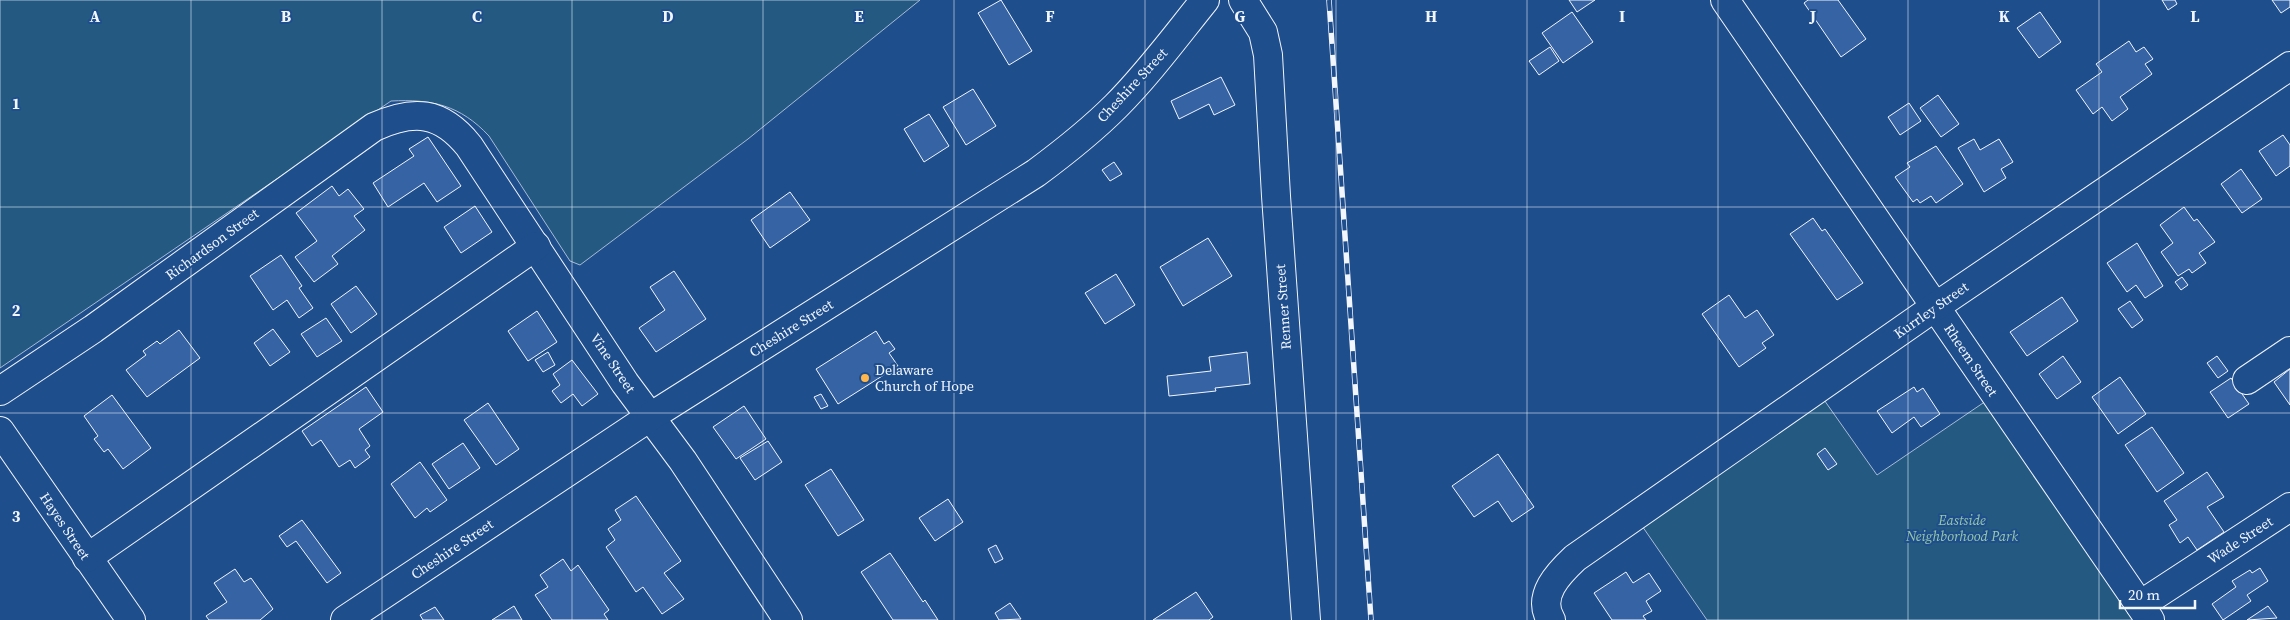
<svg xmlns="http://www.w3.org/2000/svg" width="2290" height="620" font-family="'Source Serif 4',serif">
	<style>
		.green { fill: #245a82; stroke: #a8bbd7 }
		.building { fill: #3563a3; stroke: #f2f6ff }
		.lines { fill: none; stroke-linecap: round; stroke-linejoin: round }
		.minor-casing { stroke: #f2f6ff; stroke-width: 30 }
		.minor { stroke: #1f4e8c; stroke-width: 28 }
		.rail-casing { stroke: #f2f6ff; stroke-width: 5.5 }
		.rail { stroke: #1f4e8c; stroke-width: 4; stroke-dasharray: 11; stroke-linecap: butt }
		.grid { fill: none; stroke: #f2f6ff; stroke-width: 1; stroke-opacity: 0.55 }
		.poi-dot { fill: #ffb74d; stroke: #1f4e8c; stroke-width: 2 }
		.labels { text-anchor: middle; stroke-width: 4; stroke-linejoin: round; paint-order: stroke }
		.street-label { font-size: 14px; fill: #f2f6ff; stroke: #1f4e8c }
		.poi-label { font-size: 14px; fill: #f2f6ff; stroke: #1f4e8c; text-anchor: start }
		.park-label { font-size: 14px; font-style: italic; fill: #97c8a6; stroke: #1f4e8c }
		.grid-label { font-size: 16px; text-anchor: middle; font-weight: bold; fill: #f2f6ff; stroke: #1f4e8c; stroke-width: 4; stroke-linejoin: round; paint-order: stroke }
	</style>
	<rect width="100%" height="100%" fill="#1f4e8c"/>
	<g class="green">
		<path d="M 0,0 L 920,0 L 748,139 L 580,265 L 570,261 L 489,136 C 460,105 432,99 391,101 L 0,368 Z"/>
		<path d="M 1822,397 L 1877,475 L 1986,401 L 2137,620 L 1707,620 L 1640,523 Z"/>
	</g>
	<g class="building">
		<path d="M 1001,0 L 1032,51 L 1009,65 L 978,13 Z"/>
		<path d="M 1569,0 L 1595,0 L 1577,12 Z"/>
		<path d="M 1808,0 L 1838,0 L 1866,39 L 1841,57 L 1804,3 Z"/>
		<path d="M 2162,0 L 2175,0 L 2177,4 L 2168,10 Z"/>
		<path d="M 2272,0 L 2290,0 L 2290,7 L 2281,13 Z"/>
		<path d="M 1572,12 L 1593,42 L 1563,63 L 1542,33 Z"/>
		<path d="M 2040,12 L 2061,42 L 2039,58 L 2017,28 Z"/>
		<path d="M 2129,41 L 2136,52 L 2144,47 L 2153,59 L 2145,64 L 2152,74 L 2120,97 L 2128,109 L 2112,121 L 2102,107 L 2093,114 L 2076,90 L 2102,72 L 2096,64 Z"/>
		<path d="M 1550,47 L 1559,61 L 1539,75 L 1529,61 Z"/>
		<path d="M 1221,77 L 1235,105 L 1214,115 L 1209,104 L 1179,119 L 1171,101 Z"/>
		<path d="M 973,89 L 996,126 L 966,145 L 943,107 Z"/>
		<path d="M 1938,95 L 1959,124 L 1941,137 L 1920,108 Z"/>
		<path d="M 1909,103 L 1921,121 L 1900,135 L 1888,117 Z"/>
		<path d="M 929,114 L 949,146 L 924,162 L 904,129 Z"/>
		<path d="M 2283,135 L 2290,145 L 2290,166 L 2276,176 L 2259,151 Z"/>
		<path d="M 428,137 L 461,186 L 437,202 L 424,183 L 388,207 L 373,183 L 414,156 L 409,149 Z"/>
		<path d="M 1974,139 L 1980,150 L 1999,139 L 2013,162 L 2001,169 L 2006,178 L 1984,192 L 1958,148 Z"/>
		<path d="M 1936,146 L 1963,184 L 1936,203 L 1931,196 L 1920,203 L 1917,199 L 1913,202 L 1895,177 L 1910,167 L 1907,163 Z"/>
		<path d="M 1114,162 L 1122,174 L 1110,181 L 1102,170 Z"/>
		<path d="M 2241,169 L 2262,199 L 2242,213 L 2221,184 Z"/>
		<path d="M 332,186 L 339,196 L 348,189 L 364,209 L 354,216 L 365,230 L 332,256 L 338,264 L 314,282 L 295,257 L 317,241 L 296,213 Z"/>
		<path d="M 790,192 L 810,220 L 770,248 L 751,220 Z"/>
		<path d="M 475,206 L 492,232 L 461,253 L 444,227 Z"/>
		<path d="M 2184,207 L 2194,221 L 2197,219 L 2215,242 L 2199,253 L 2206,263 L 2192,273 L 2189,269 L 2178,276 L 2161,252 L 2173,243 L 2160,225 Z"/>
		<path d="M 1813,218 L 1822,231 L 1825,229 L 1863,283 L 1837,300 L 1790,234 Z"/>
		<path d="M 1208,238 L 1232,276 L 1183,306 L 1160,267 Z"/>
		<path d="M 2137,243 L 2163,286 L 2145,298 L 2136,285 L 2127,292 L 2107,263 Z"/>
		<path d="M 281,255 L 302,286 L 299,288 L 313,308 L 299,318 L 287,300 L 273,310 L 250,276 Z"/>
		<path d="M 674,271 L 706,319 L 656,352 L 639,328 L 665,310 L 650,287 Z"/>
		<path d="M 1116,274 L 1135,305 L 1105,324 L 1085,293 Z"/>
		<path d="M 2182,277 L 2188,285 L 2181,290 L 2175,282 Z"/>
		<path d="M 356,286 L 377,314 L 351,333 L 331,304 Z"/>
		<path d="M 1729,295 L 1745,318 L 1757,310 L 1774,335 L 1762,343 L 1766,348 L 1739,367 L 1702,314 Z"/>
		<path d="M 2062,297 L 2078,321 L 2027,356 L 2010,332 Z"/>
		<path d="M 2130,301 L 2143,320 L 2132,328 L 2118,309 Z"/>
		<path d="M 537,311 L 557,342 L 528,361 L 508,331 Z"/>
		<path d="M 326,318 L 342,341 L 317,357 L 301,334 Z"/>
		<path d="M 273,329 L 290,352 L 270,366 L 254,343 Z"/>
		<path d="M 179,330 L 200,358 L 147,397 L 126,370 L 146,355 L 143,351 L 157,341 L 160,344 Z"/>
		<path d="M 876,331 L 884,344 L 889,341 L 895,349 L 889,353 L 898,366 L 838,404 L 816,369 Z"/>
		<path d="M 548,352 L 555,365 L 543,372 L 535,360 Z"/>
		<path d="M 1247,352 L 1250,384 L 1215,388 L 1216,391 L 1169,396 L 1167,376 L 1211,371 L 1209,357 Z"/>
		<path d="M 2063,356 L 2081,382 L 2057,399 L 2039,374 Z"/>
		<path d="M 2217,356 L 2228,371 L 2218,378 L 2207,363 Z"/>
		<path d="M 572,360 L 598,394 L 582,406 L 573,394 L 561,403 L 552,391 L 560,385 L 553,374 Z"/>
		<path d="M 2290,369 L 2290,405 L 2274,382 Z"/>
		<path d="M 2120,377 L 2146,414 L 2118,434 L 2092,397 Z"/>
		<path d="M 2231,378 L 2249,404 L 2228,418 L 2210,392 Z"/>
		<path d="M 366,387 L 383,412 L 359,429 L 370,446 L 365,450 L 370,457 L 355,468 L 350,460 L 339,467 L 321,440 L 312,446 L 302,431 Z"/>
		<path d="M 1914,387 L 1917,392 L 1923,388 L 1940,414 L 1921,427 L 1914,417 L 1892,433 L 1877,411 Z"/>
		<path d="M 821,394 L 828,406 L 821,409 L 814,397 Z"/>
		<path d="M 112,395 L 151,448 L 123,469 L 108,449 L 104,452 L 94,439 L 98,436 L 84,416 Z"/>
		<path d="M 488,403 L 519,449 L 496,465 L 464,420 Z"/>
		<path d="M 744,406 L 766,439 L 736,459 L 713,427 Z"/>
		<path d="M 2152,427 L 2184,473 L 2157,492 L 2125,445 Z"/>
		<path d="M 768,441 L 782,462 L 755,480 L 740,458 Z"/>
		<path d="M 463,443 L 480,468 L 449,489 L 432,464 Z"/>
		<path d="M 1825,448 L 1837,464 L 1828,470 L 1817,454 Z"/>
		<path d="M 1498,454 L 1534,507 L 1512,522 L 1498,501 L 1474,517 L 1452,486 Z"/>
		<path d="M 420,462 L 447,500 L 430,512 L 427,508 L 415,518 L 391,484 Z"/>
		<path d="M 831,469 L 864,520 L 838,536 L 805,485 Z"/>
		<path d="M 2207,472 L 2224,497 L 2207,507 L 2224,532 L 2197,550 L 2188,537 L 2180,543 L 2169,525 L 2177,520 L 2164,501 Z"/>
		<path d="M 636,496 L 681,561 L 664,573 L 684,599 L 662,614 L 643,587 L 636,592 L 606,547 L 615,540 L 608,529 L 621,520 L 615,510 Z"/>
		<path d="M 948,499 L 963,522 L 935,541 L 919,518 Z"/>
		<path d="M 302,520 L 341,573 L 327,583 L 296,541 L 287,547 L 279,536 Z"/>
		<path d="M 996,545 L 1003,559 L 995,563 L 988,549 Z"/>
		<path d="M 890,553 L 923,602 L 925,600 L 938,620 L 893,620 L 861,572 Z"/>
		<path d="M 563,559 L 571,571 L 578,565 L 609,610 L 604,614 L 608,620 L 552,620 L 535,595 L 548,587 L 540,575 Z"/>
		<path d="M 2260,568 L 2268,581 L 2247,595 L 2251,601 L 2223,620 L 2212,604 L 2236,587 L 2232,581 L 2250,570 L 2252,573 Z"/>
		<path d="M 235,569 L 244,582 L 251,578 L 273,609 L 260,620 L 209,620 L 206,616 L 227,602 L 214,583 Z"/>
		<path d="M 1626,572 L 1633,583 L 1649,573 L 1661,591 L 1646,601 L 1652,611 L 1643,616 L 1646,620 L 1612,620 L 1594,593 Z"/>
		<path d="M 1196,592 L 1213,617 L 1209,620 L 1153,620 Z"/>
		<path d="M 1010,603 L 1021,619 L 999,620 L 995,613 Z"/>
		<path d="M 514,606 L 522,620 L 492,620 Z"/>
		<path d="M 2268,606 L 2277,618 L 2247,620 Z"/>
		<path d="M 435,607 L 444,620 L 423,620 L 420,615 Z"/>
	</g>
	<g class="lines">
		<g class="minor-casing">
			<g id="minor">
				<path d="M 1243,0 L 1263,32 L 1268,55 L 1276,196 L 1306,620"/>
				<path d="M 1725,0 L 2150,620"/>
				<path d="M 2247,380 L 2290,351"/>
				<path d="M 0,391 L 93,329 L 374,127 C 414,109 441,111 469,146 L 625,383 L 683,461 L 788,620"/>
				<path d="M 0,431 L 131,620"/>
				<path d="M 87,558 L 536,246"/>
				<path d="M 2140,605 L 2290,507"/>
				<path d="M 345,620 L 650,417 L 1036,173 C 1063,153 1091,131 1116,106 C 1148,74 1176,36 1205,0"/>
				<path d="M 1551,620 C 1536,596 1559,573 1575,558 L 1935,307 L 2290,66"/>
			</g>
		</g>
		<use href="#minor" class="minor"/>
		<g class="rail-casing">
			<path id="rail" d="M 1329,0 L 1371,620"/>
		</g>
		<use href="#rail" class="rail"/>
	</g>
	<path class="grid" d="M 191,0 L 191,620M 382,0 L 382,620M 572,0 L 572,620M 763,0 L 763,620M 954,0 L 954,620M 1145,0 L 1145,620M 1336,0 L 1336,620M 1527,0 L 1527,620M 1718,0 L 1718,620M 1908,0 L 1908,620M 2099,0 L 2099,620M 0,207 L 2290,207M 0,413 L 2290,413"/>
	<circle class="poi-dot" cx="865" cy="378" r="5"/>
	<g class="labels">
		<g class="street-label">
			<text transform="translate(1132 85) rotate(-47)" y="5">Cheshire Street</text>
			<text transform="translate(212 244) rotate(-36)" y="5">Richardson Street</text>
			<text transform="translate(1283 307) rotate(-94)" y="5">Renner Street</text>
			<text transform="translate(1931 310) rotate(-35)" y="5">Kurrley Street</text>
			<text transform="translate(791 328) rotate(-32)" y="5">Cheshire Street</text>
			<text transform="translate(1971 360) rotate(56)" y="5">Rheem Street</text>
			<text transform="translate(613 363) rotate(56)" y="5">Vine Street</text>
			<text transform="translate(65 526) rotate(56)" y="5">Hayes Street</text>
			<text transform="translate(2240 540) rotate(-33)" y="5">Wade Street</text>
			<text transform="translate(452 549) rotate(-34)" y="5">Cheshire Street</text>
		</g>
		<g class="poi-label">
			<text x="875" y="375">Delaware<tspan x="875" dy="16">Church of Hope</tspan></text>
		</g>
		<g class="park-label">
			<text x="1962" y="525">Eastside<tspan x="1962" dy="16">Neighborhood Park</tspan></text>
		</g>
	</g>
	<g class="grid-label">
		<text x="95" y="22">A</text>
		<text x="286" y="22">B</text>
		<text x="477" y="22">C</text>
		<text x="668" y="22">D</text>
		<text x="859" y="22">E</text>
		<text x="1050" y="22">F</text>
		<text x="1240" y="22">G</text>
		<text x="1431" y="22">H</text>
		<text x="1622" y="22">I</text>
		<text x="1813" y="22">J</text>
		<text x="2004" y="22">K</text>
		<text x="2195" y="22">L</text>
		<text x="16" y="109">1</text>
		<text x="16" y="316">2</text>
		<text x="16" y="522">3</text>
	</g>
	<path d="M2120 600v8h75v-8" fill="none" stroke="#f2f6ff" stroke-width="2.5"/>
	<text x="2128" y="600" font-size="15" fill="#f2f6ff" stroke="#1f4e8c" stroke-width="4" paint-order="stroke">20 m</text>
</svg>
